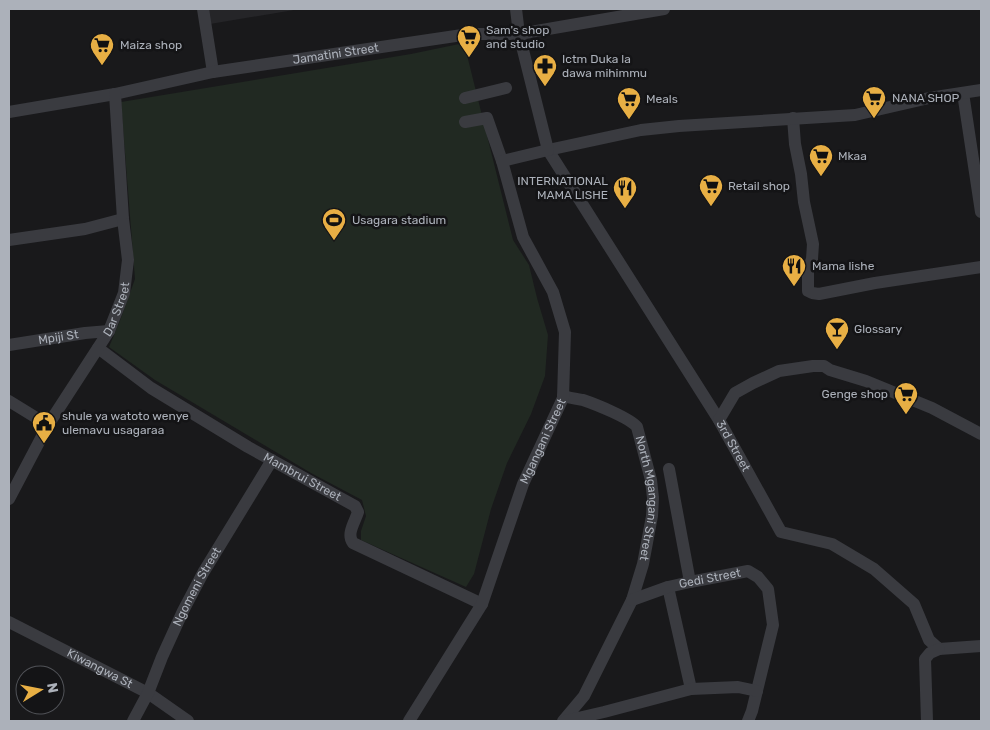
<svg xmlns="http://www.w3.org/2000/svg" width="990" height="730" font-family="Rubik,sans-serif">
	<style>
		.built { fill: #252528 }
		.green { fill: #212922 }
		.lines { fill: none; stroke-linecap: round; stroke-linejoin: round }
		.minor { stroke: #3a3b40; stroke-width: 12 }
		.labels { text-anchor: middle; stroke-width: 5; stroke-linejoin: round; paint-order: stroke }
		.poi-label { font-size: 12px; fill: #acb1ba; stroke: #141416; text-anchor: start }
		.street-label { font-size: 12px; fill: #acb1ba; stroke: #141416 }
	</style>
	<rect width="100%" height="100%" fill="#19191b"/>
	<path class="built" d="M 207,9 L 300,9 L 210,24 Z"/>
	<path class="green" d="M 464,43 L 513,240 L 529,265 L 537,298 L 548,335 L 545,376 L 531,414 L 507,463 L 491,509 L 474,574 L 466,587 L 361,540 L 361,531 L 366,516 L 362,500 L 311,473 L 155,380 L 109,347 L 121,318 L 135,279 L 121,102 L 411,54 Z"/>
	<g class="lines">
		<g class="minor">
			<path d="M 203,9 L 213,72"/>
			<path d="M 963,93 L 981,212"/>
			<path d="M 465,98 L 506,88"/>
			<path id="s1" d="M 9,112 L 115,94 L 213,72 L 469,34 L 519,34 L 664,9"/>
			<path d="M 793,118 L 795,144 L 801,174 L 804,202 L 813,244 L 812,259 L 808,270 L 808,291 L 812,293 L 819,294 L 875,283 L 981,267"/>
			<path d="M 465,122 L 487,118 L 502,161"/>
			<path id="s2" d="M 548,150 L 719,420 L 781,532 L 832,544 L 874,569 L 914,604 L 929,640 L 939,649 L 981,646"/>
			<path d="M 548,150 L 641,130 L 679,126 L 855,115 L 929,98 L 981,90"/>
			<path d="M 9,240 L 85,229 L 123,219"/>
			<path id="s3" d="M 9,345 L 85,333 L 109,331"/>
			<path id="s4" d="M 98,348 L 151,388 L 248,447 L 355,506 L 358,512 C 355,522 346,534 353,543 L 482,604"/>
			<path id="s5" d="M 563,396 C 570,398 577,399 583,400 C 595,404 630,418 637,427 L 651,480 L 653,498 L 652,516 L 643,564 L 632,600 L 584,696 L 563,721"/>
			<path d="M 9,401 L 48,425"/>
			<path d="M 719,420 L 735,393 L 753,383 L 779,371 L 813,366 L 824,366 L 830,370 L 866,381 L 932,408 L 981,434"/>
			<path d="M 669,469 L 690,582"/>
			<path id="s6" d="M 9,499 L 48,425 L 109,331 L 124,293 L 128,260 L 123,219 L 115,94"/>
			<path d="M 668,587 L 691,689"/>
			<path id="s7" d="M 632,600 L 668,587 L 690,582 L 748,571 L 758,577 L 768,589 L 773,625 L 752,711 L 748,721"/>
			<path id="s8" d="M 9,622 L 148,693 L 188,721"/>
			<path id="s9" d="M 133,721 L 148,693 L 162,657 L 183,611 L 203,573 L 272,460"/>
			<path id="s10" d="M 409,721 L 482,604 L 523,484 L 563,398 L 565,332 L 553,292 L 523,237 L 502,161 L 548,150 L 519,34 L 516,9"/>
			<path d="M 565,721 L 604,712 L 691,689 L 738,687 L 757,691"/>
			<path d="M 927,721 L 925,659 L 930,653 L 939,649"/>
		</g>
	</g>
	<defs>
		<g id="supermarket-pin" transform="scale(1.25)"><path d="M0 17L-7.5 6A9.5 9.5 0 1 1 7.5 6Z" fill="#e8af44" stroke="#141416"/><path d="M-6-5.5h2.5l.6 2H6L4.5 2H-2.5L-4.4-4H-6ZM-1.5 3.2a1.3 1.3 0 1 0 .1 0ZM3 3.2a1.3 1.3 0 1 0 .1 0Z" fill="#111"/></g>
		<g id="pharmacy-pin" transform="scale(1.25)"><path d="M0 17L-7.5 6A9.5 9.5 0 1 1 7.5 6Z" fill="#e8af44" stroke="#141416"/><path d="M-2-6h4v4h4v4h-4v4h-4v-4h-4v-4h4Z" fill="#111"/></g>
		<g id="restaurant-pin" transform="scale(1.25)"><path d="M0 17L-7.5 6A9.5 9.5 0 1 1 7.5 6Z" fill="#e8af44" stroke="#141416"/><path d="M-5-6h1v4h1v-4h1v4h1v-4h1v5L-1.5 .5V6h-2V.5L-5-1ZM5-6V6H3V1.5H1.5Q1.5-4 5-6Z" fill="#111"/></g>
		<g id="stadium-pin" transform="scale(1.25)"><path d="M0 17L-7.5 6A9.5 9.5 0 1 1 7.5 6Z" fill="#e8af44" stroke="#141416"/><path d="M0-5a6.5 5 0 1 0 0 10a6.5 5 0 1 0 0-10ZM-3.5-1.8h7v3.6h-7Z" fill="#111"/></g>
		<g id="bar-pin" transform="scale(1.25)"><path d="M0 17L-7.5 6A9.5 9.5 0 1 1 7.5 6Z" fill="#e8af44" stroke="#141416"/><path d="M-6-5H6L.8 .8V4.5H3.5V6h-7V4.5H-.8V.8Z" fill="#111"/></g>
		<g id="civic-pin" transform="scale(1.25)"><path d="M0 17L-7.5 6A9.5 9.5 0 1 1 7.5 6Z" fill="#e8af44" stroke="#141416"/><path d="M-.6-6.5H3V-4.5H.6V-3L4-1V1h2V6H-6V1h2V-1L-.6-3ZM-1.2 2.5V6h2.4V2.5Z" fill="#111"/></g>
	</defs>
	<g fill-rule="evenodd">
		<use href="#supermarket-pin" x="469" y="37"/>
		<use href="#supermarket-pin" x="102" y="45"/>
		<use href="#pharmacy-pin" x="545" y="66"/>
		<use href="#supermarket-pin" x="874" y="98"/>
		<use href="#supermarket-pin" x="629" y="99"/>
		<use href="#supermarket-pin" x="821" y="156"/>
		<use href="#supermarket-pin" x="711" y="186"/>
		<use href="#restaurant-pin" x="625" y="188"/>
		<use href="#stadium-pin" x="334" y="220"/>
		<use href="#restaurant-pin" x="794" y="266"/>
		<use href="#bar-pin" x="837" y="329"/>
		<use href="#supermarket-pin" x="906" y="394"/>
		<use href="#civic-pin" x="44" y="423"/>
	</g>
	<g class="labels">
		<g class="poi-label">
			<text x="486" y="34">Sam's shop<tspan x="486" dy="14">and studio</tspan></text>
			<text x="120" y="49">Maiza shop</text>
			<text x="562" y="63">Ictm Duka la<tspan x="562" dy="14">dawa mihimmu</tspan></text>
			<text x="892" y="102">NANA SHOP</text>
			<text x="646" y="103">Meals</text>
			<text x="838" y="160">Mkaa</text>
			<text x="608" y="185" text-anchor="end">INTERNATIONAL<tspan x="608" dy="14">MAMA LISHE</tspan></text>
			<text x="728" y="190">Retail shop</text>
			<text x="352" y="224">Usagara stadium</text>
			<text x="812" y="270">Mama lishe</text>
			<text x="854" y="333">Glossary</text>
			<text x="888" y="398" text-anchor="end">Genge shop</text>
			<text x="62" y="420">shule ya watoto wenye<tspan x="62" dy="14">ulemavu usagaraa</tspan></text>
		</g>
		<g class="street-label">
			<text dy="4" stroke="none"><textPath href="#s1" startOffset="332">Jamatini Street</textPath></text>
			<text dy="4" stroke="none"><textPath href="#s6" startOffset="219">Dar Street</textPath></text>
			<text dy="4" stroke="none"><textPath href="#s3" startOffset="50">Mpiji St</textPath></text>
			<text dy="4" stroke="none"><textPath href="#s10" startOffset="312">Mgangani Street</textPath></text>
			<text dy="4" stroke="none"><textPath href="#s2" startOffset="349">3rd Street</textPath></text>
			<text dy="4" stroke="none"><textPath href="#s4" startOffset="242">Mambrui Street</textPath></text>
			<text dy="4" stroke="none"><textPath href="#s5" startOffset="154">North Mgangani Street</textPath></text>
			<text dy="4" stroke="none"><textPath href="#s7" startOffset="81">Gedi Street</textPath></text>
			<text dy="4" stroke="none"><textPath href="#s9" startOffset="149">Ngomeni Street</textPath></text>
			<text dy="4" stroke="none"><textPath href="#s8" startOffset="102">Kiwangwa St</textPath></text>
		</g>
	</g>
	<rect width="990" height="730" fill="none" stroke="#acb1ba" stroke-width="20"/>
	<g transform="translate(40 690) rotate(80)"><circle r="24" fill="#141416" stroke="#515358"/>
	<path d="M0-4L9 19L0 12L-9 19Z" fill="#e8af44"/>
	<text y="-8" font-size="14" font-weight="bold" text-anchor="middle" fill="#acb1ba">N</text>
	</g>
</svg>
